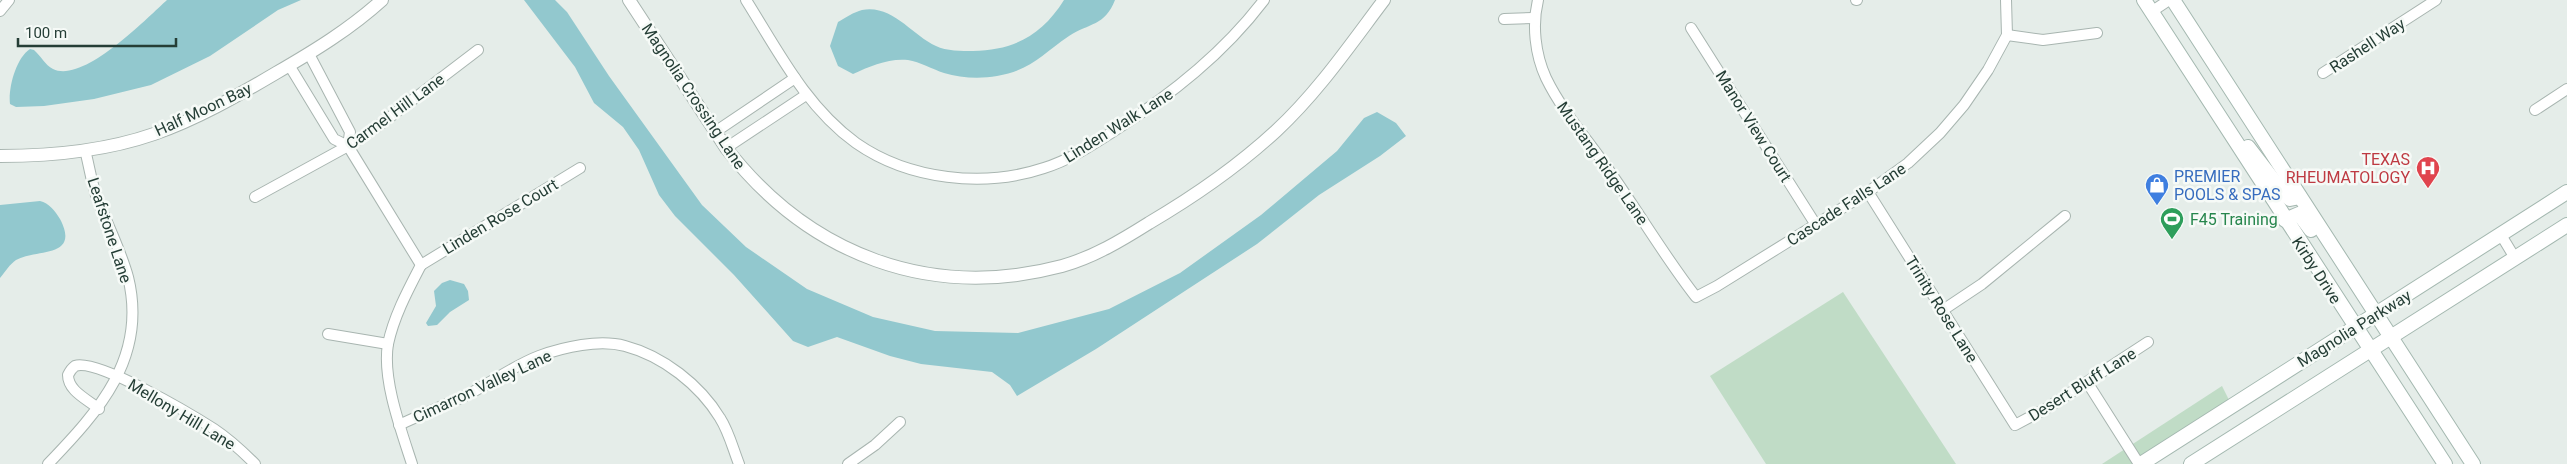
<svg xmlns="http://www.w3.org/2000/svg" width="2567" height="464" font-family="Roboto,sans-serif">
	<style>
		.green { fill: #c0dcc6 }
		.water { fill: #92c8ce }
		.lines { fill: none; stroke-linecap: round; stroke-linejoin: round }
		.minor-casing { stroke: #a8b5b0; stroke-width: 12 }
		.tertiary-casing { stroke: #a8b5b0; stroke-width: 14 }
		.secondary-casing { stroke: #a4b8b0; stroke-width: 16 }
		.minor { stroke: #fff; stroke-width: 10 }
		.tertiary { stroke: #fff; stroke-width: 12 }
		.secondary { stroke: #fff; stroke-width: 14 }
		.labels { text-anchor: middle; stroke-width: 5; stroke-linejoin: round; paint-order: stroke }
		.street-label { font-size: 16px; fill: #253e36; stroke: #f6faf7 }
		.health-label { font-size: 16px; fill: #be3a42; stroke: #f6faf7; text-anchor: end }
		.shop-label { font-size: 16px; fill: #366cbe; stroke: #f6faf7; text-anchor: start }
		.leisure-label { font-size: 16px; fill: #27864d; stroke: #f6faf7; text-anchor: start }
	</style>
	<rect width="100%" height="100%" fill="#e5ede9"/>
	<g class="green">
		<path d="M 1843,292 L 1956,464 L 1766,464 L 1710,376 Z"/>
		<path d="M 2222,386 L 2231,404 L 2139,464 L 2102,464 Z"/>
	</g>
	<g class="water">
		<path d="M 167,0 L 301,0 L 278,10 L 210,56 L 151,85 L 94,99 L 44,106 L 16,107 L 10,104 C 8,88 16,58 30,49 L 34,50 C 41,56 45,65 53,69 C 83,84 146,19 167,0 Z"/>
		<path d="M 524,0 L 555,0 L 567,12 L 609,76 L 702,205 L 746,247 L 807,289 L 873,317 L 935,331 L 1018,333 L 1109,309 L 1180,273 L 1261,215 L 1337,151 L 1364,118 L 1377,112 L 1396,123 L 1406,136 L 1380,156 L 1319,195 L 1257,244 L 1096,349 L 1017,396 L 1010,385 L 992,372 L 921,364 L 890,356 L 837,337 L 808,347 L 793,341 L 734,275 L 675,216 L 659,195 L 639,150 L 623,127 L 594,103 L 575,67 Z"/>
		<path d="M 1064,0 L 1115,0 C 1105,26 1089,23 1069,36 C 1042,54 1032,70 997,76 C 980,79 960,78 944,73 C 932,69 920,62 908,60 C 889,58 870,66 853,74 L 838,66 L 830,46 L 838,22 C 845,18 854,12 862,10 C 892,4 912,35 936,46 C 946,51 962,51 973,51 C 1015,50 1042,35 1064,0 Z"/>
		<path d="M 40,201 C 49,203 55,211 60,219 C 81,259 35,249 16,260 C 10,264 5,272 0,278 L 0,205 Z"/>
		<path d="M 450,280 L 464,284 L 468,291 L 469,300 L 450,312 L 437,325 L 428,326 L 426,323 L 436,306 L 434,291 L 442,283 Z"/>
	</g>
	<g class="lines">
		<g class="minor-casing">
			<g id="minor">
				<path d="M 746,0 C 778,51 806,107 856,143 C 909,180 984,188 1044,168 C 1070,160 1092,145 1114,131 C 1171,95 1223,54 1264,0"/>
				<path d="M 1538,0 C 1532,25 1535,54 1546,78 C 1562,111 1587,139 1608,169 C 1638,211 1664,256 1696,297 L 1717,286 L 1868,192 L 1908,163 L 1940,133 L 1964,105 L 1988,70 L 2007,35 L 2006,0"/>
				<path d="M 1856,0 L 1857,0"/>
				<path d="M 0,11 L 9,0"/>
				<path d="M 2151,12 L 2169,0"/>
				<path d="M 1504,19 L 1533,18"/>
				<path d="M 1691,28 L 1816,225"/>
				<path d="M 2007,35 L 2043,40 L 2097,33"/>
				<path d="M 309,54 L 350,132 L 348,146"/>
				<path d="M 289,65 L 334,139 L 348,146 L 421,265"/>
				<path d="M 2323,73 L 2436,0"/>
				<path d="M 2535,110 L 2567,89"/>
				<path d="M 715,132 L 795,78"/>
				<path d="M 726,148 L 806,95"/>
				<path d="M 1868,192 L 2015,425 L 2047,408 L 2148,342"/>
				<path d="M 255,197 L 348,146 L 377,127 L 478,50"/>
				<path d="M 2501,235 L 2515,258"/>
				<path d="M 421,265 L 580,168"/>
				<path d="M 1943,310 L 1982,284 L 2065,216"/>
				<path d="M 328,334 L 388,344"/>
				<path d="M 2087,382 L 2139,464"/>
				<path d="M 99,409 C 87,399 68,391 68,375 C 70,371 72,368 75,366 C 97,358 192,415 214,429 C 229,439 242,451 255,464"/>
				<path d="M 399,425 C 422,414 446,405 469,394 C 492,382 515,365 539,356 C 564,347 599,339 625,346 C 663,356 700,385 720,418 C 729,432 733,449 739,464"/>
				<path d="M 48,464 C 99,411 148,357 128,277 C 120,248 106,222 96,195 C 91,180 89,165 85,150"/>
				<path d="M 412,464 C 401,430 382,379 388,344 C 394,316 408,290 421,265"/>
				<path d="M 848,464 L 875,445 L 900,422"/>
			</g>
		</g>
		<g class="tertiary-casing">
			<g id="tertiary">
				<path d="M 629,0 L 726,148 C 809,255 930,301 1062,266 C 1094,257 1122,240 1149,223 C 1195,196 1237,167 1276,131 C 1318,92 1350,45 1384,0"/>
				<path d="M 0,156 C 51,156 105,151 154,134 C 197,119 237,96 276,73 C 314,51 350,29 382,0"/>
			</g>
		</g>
		<g class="secondary-casing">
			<g id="secondary">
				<path d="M 2144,0 L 2445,464"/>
				<path d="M 2173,0 L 2473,464"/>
				<path d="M 2248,147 L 2285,195 L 2290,199 L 2300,197"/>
				<path d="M 2285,220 L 2299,214 L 2311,230"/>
				<path d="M 2141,464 L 2567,192"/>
				<path d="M 2191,464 L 2567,225"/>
			</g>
		</g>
		<use href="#minor" class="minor"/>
		<use href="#tertiary" class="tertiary"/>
		<use href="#secondary" class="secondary"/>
	</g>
	<defs>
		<g id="hospital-pin" transform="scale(1.25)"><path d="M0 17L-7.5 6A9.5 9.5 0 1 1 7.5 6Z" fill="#e0444e" stroke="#f6faf7"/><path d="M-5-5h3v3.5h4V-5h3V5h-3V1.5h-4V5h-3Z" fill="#fff"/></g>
		<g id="shop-pin" transform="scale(1.25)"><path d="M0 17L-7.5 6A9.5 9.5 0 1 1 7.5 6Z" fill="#3f7fe0" stroke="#f6faf7"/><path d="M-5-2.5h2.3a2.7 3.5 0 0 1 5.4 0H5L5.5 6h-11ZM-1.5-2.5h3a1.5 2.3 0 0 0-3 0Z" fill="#fff"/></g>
		<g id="stadium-pin" transform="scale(1.25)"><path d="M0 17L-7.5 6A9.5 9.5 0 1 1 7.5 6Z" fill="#2e9e5b" stroke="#f6faf7"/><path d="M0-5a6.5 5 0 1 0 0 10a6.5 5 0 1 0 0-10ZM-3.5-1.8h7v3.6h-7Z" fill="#fff"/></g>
	</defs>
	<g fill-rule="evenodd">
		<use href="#hospital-pin" x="2428" y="168"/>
		<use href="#shop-pin" x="2157" y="185"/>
		<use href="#stadium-pin" x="2172" y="219"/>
	</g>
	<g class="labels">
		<g class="street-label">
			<text transform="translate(2367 45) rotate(-33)" y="6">Rashell Way</text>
			<text transform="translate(694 96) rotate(56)" y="6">Magnolia Crossing Lane</text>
			<text transform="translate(203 109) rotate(-25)" y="6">Half Moon Bay</text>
			<text transform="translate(395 111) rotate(-36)" y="6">Carmel Hill Lane</text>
			<text transform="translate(1118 125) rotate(-32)" y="6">Linden Walk Lane</text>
			<text transform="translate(1754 126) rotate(58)" y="6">Manor View Court</text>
			<text transform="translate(1603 163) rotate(55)" y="6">Mustang Ridge Lane</text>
			<text transform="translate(1846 204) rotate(-33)" y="6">Cascade Falls Lane</text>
			<text transform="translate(500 216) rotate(-31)" y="6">Linden Rose Court</text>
			<text transform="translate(110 230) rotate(72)" y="6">Leafstone Lane</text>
			<text transform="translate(2317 270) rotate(57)" y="6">Kirby Drive</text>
			<text transform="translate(1942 309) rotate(58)" y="6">Trinity Rose Lane</text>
			<text transform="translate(2354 328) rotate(-32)" y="6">Magnolia Parkway</text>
			<text transform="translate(2082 384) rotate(-32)" y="6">Desert Bluff Lane</text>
			<text transform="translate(482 386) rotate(-25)" y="6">Cimarron Valley Lane</text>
			<text transform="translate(182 414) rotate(31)" y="6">Mellony Hill Lane</text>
		</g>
		<g class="health-label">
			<text x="2410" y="165">TEXAS<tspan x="2410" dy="18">RHEUMATOLOGY</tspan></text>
		</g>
		<g class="shop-label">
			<text x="2174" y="182">PREMIER<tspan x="2174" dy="18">POOLS &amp; SPAS</tspan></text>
		</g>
		<g class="leisure-label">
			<text x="2190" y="225">F45 Training</text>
		</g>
	</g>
	<path d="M18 38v8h158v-8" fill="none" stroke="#253e36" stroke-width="2.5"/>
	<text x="25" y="38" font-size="15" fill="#253e36" stroke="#f6faf7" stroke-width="4" paint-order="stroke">100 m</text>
</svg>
